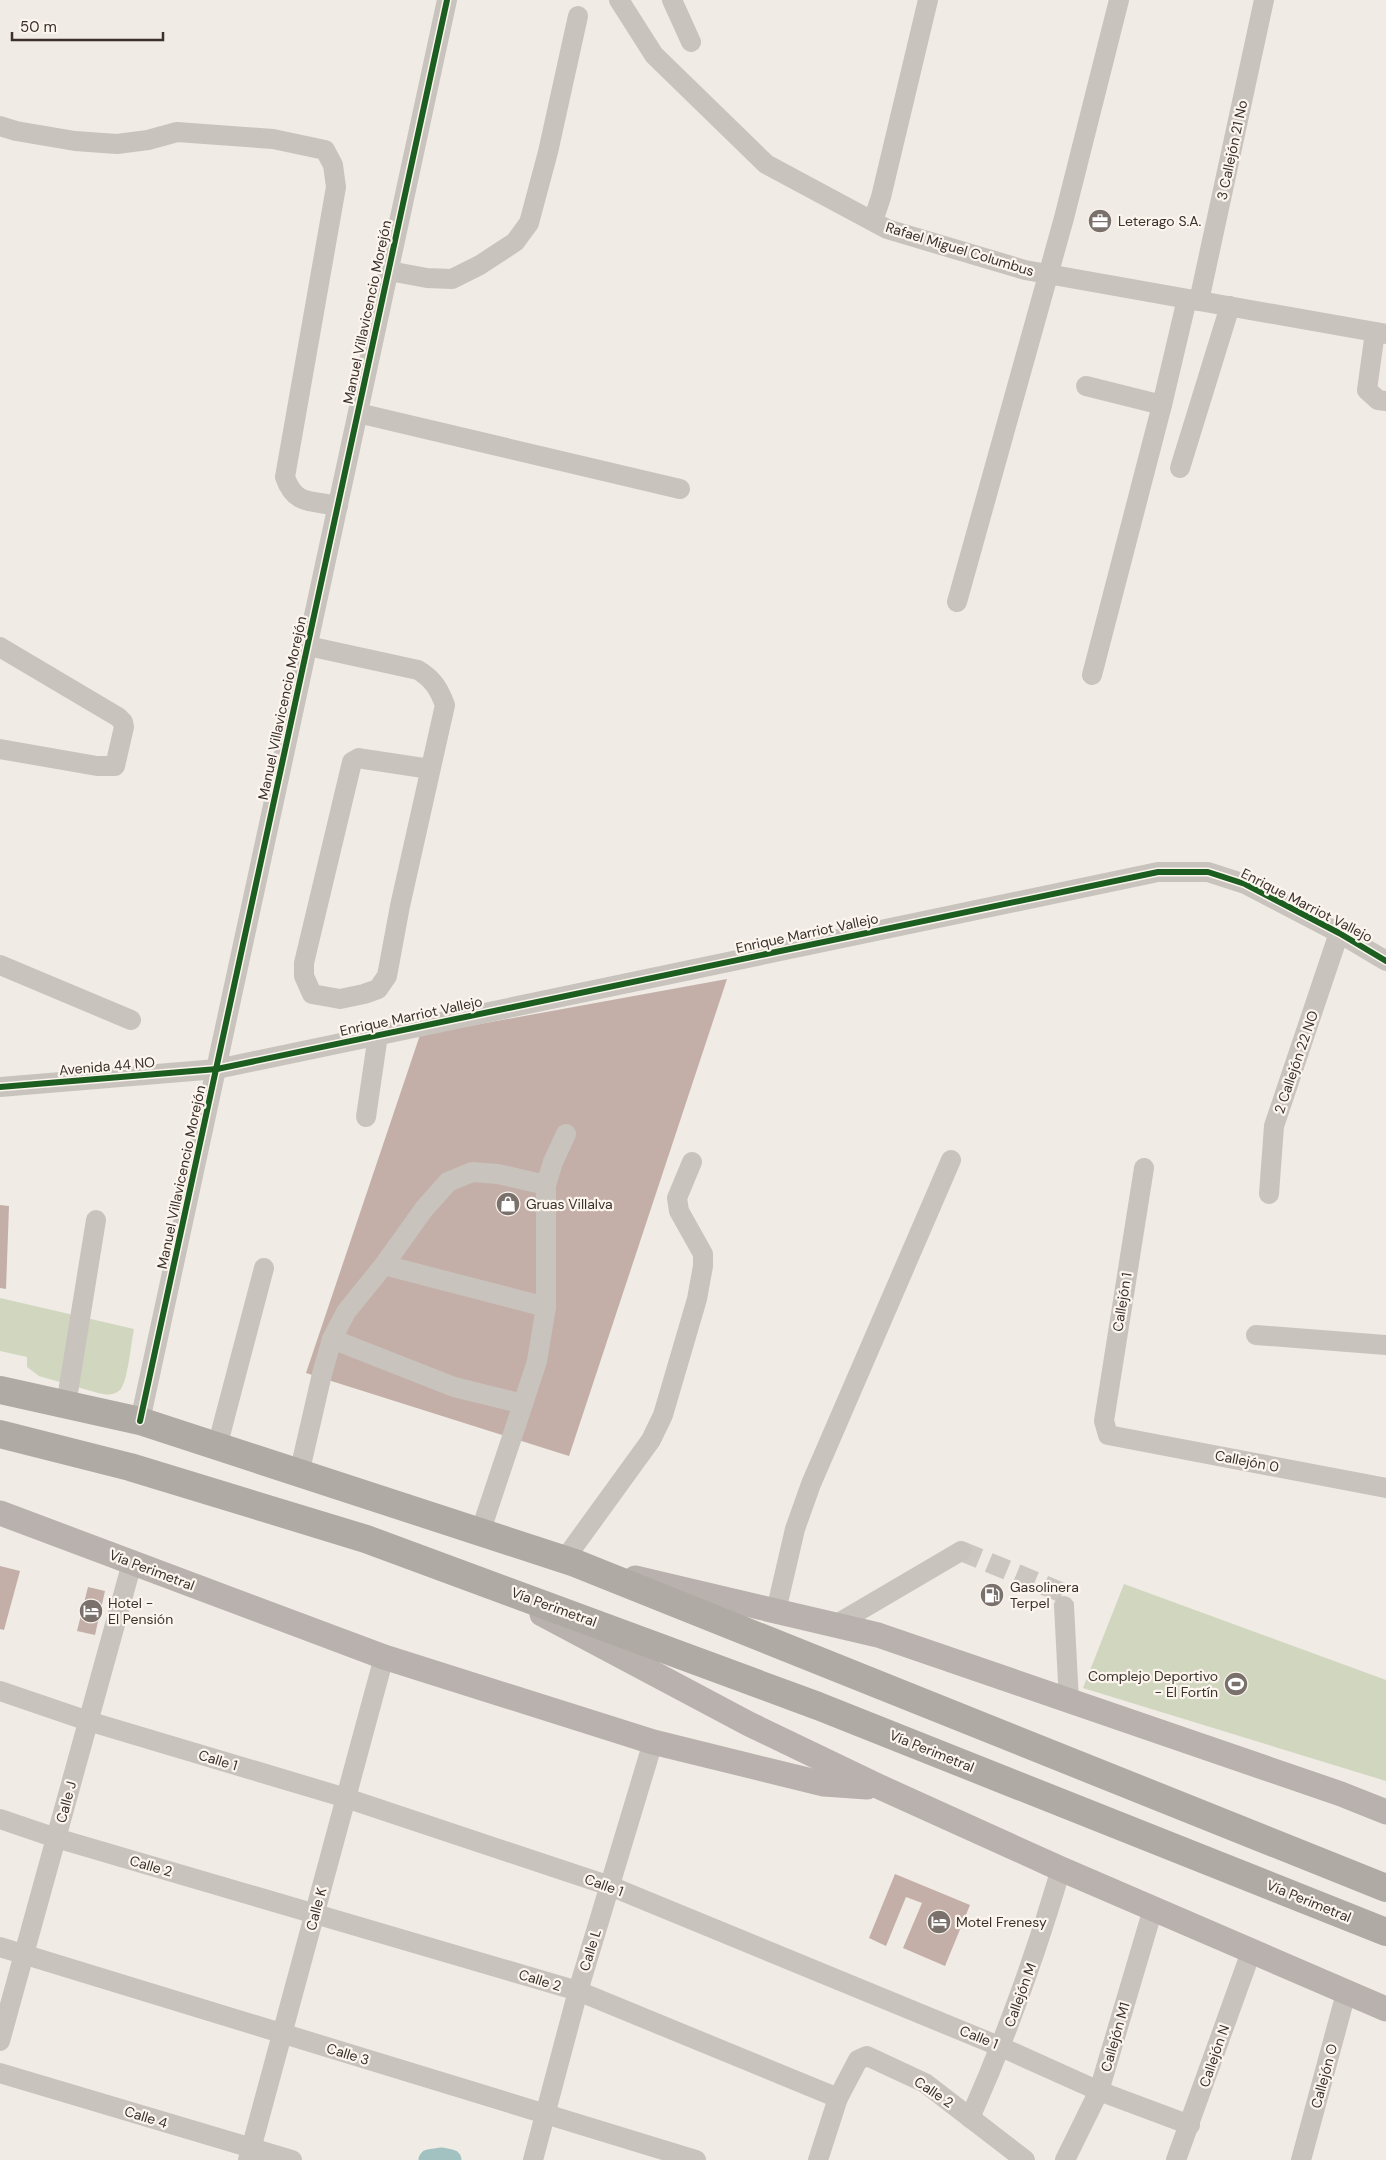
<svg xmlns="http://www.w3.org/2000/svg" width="1386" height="2160" font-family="'DM Sans',sans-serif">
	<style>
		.green { fill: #d1d6bf }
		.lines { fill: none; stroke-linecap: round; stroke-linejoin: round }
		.canal { stroke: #a1c2c1; stroke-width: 21 }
		.building { fill: #c3afa7 }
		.minor-tunnel { stroke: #ccc6c0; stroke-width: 20; stroke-dasharray: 20 10; stroke-linecap: butt }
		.minor { stroke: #c9c3be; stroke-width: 20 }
		.major { stroke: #b8b1ad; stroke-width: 25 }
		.highway { stroke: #afaaa4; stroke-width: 28 }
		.cycleway-casing { stroke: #fbf5ee; stroke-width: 9 }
		.cycleway { stroke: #1b5e20; stroke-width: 6 }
		.labels { text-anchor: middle; stroke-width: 4.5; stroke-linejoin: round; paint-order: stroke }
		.street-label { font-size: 14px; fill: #3b302b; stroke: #fbf5ee }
		.poi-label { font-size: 14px; fill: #3b302b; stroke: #fbf5ee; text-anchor: start }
	</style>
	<rect width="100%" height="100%" fill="#f0ebe5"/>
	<g class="green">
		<path d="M 0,1298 L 134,1329 C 131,1342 128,1382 120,1390 C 113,1396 106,1395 98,1393 L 39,1376 L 27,1367 L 27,1357 L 0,1351 Z"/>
		<path d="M 1124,1584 L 1386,1680 L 1386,1781 L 1083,1688 Z"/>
	</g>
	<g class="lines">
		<path class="canal" d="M 429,2160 L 442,2158 L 451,2160"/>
	</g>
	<g class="building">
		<path d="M 727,979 L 569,1456 L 306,1373 L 420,1035 Z"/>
		<path d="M 0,1205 L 9,1206 L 6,1289 L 0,1288 Z"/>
		<path d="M 0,1566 L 20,1571 L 4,1630 L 0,1629 Z"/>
		<path d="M 88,1587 L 105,1591 L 95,1635 L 77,1631 Z"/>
		<path d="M 895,1874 L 970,1905 L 945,1966 L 903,1948 L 922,1903 L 906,1897 L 886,1946 L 869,1938 Z"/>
	</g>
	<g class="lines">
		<path class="minor-tunnel" d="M 961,1551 L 1063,1593 L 1064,1606"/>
		<g class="minor">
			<path d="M 619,0 L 654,55 L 766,164 L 887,229 L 1025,270 L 1386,334"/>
			<path d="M 672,0 L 691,42"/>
			<path d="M 0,126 L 16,131 L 75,141 L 117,144 L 148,140 L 177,132 L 273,139 L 325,150 L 333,165 L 336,187 L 285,477 C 295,506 311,500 338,506"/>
			<path d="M 873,221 L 881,197 L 928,0"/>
			<path d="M 389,271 L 427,278 L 452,279 L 480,265 L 515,242 L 529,223 L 548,152 L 578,16"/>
			<path d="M 1199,301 L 1264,0"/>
			<path d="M 1375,332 L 1367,390 L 1378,400 L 1386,401"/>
			<path d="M 1086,386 L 1162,405 L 1187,299"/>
			<path d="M 358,413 L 680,489"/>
			<path d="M 1180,468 L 1230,306"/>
			<path d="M 957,602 L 1064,218 L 1119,0"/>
			<path d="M 308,646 L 418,670 C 433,679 439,689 445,705 L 400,906 L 387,976 L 378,989 L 364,994 L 340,999 L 312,994 L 304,976 L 304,963 L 352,762 L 359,758 L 364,759 L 430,769"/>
			<path d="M 0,647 L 118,717 L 123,722 L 124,727 L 115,766 L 97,766 L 0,749"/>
			<path d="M 1092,675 L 1162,405"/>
			<path d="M 0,965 L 131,1020"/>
			<path d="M 0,1087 L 217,1069 L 1158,872 L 1208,872 L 1245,884 L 1339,933 L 1386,961"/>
			<path d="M 366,1117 L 378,1035"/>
			<path d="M 1144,1168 L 1104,1421 L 1108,1435 L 1386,1488"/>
			<path d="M 1269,1194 L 1274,1126 L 1339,933"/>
			<path d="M 384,1265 L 546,1307"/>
			<path d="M 1256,1335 L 1386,1345"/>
			<path d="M 332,1339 L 454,1387 L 523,1404 L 537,1361 L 546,1307 L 546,1185 L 553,1162 L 566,1134"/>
			<path d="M 66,1405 L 96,1220"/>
			<path d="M 140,1421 L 447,0"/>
			<path d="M 217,1447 L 264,1268"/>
			<path d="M 299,1474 L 322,1374 L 332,1339 L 346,1312 L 384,1265 L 424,1209 L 448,1182 L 472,1172 L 498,1174 L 546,1185"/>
			<path d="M 480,1533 L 523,1404"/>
			<path d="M 564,1560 L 651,1440 L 663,1415 L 697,1299 L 703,1266 L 703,1254 L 679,1211 L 677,1198 L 692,1162"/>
			<path d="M 1064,1606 L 1069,1701"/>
			<path d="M 776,1611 L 795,1529 L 811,1484 L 951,1160"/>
			<path d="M 835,1625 L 961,1551"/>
			<path d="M 0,1691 L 88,1721 L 346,1798 L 610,1886 L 1001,2047 L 1099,2091 L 1190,2125"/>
			<path d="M 0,1819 L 56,1838 L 578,1991 L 838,2098"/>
			<path d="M 0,1947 L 696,2160"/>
			<path d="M 0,2041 L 132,1563"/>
			<path d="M 0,2073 L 292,2160"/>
			<path d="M 970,2118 C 1006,2037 1036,1954 1061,1869"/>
			<path d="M 248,2160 L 384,1657"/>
			<path d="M 533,2160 L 578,1991 L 653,1742"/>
			<path d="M 818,2160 L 838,2098 L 858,2060 L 867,2056 L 925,2083 L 1025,2160"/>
			<path d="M 1065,2160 L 1099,2091 L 1153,1909"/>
			<path d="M 1176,2160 L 1251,1952"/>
			<path d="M 1301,2160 L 1346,1993"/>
		</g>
		<g class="major">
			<path d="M 0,1513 L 384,1657 L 653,1742 L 824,1784 L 867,1787"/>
			<path d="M 635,1578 L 878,1635 L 1341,1794 L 1386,1812"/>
			<path d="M 542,1614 L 749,1724 L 880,1787 L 1061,1869 L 1386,2009"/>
		</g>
		<g class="highway">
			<path d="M 0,1390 L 140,1421 L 575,1563 L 1386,1888"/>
			<path d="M 0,1434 L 130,1467 L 366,1539 L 818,1706 L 1386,1932"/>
		</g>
		<g class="cycleway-casing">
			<g id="cycleway">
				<path d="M 0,1087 L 217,1069 L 1158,872 L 1208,872 L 1245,884 L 1339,933 L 1386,961"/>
				<path d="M 140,1421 L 447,0"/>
			</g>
		</g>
		<use href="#cycleway" class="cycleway"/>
	</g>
	<defs>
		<g id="office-disc" transform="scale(1.25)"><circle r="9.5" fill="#7a716c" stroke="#fbf5ee"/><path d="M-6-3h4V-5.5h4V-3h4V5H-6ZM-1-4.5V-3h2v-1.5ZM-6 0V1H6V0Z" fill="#fff"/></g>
		<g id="shop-disc" transform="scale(1.25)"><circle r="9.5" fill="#7a716c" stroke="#fbf5ee"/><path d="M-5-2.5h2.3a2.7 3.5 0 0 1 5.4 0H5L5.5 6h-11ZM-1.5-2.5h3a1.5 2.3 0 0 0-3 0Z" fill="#fff"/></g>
		<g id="fuel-disc" transform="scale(1.25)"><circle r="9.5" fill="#7a716c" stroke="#fbf5ee"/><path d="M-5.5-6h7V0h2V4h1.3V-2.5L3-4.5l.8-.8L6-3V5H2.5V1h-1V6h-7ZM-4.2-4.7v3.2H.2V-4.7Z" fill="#fff"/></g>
		<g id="hotel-disc" transform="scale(1.25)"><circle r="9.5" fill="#7a716c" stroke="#fbf5ee"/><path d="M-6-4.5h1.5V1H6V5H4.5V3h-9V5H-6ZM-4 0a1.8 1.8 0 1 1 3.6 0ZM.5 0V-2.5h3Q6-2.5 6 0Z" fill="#fff"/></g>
		<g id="stadium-disc" transform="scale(1.25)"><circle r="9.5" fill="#7a716c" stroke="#fbf5ee"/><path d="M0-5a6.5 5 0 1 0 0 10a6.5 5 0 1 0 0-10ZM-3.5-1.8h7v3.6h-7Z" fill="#fff"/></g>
	</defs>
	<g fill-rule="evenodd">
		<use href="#office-disc" x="1100" y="221"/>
		<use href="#shop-disc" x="508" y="1204"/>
		<use href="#fuel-disc" x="992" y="1595"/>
		<use href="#hotel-disc" x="91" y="1611"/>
		<use href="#stadium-disc" x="1236" y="1684"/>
		<use href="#hotel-disc" x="939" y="1922"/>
	</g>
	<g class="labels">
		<g class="street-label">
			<text transform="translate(1232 150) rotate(-78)" y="5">3 Callejón 21 No</text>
			<text transform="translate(960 249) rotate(17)" y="5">Rafael Miguel Columbus</text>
			<text transform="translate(367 312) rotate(-78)" y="5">Manuel Villavicencio Morejón</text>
			<text transform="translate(282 708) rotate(-78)" y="5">Manuel Villavicencio Morejón</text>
			<text transform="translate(1307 905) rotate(27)" y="5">Enrique Marriot Vallejo</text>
			<text transform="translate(807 933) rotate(-12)" y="5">Enrique Marriot Vallejo</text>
			<text transform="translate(411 1016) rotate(-12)" y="5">Enrique Marriot Vallejo</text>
			<text transform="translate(1296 1062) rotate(-71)" y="5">2 Callejón 22 NO</text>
			<text transform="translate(107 1066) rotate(-5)" y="5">Avenida 44 NO</text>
			<text transform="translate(181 1177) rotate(-78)" y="5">Manuel Villavicencio Morejón</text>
			<text transform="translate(1122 1302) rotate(-81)" y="5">Callejón 1</text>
			<text transform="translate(1247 1461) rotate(11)" y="5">Callejón 0</text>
			<text transform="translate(152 1570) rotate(21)" y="5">Vía Perimetral</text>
			<text transform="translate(554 1607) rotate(20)" y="5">Vía Perimetral</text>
			<text transform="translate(932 1751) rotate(22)" y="5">Vía Perimetral</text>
			<text transform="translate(218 1760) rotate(17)" y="5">Calle 1</text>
			<text transform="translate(66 1802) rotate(-75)" y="5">Calle J</text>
			<text transform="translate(151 1866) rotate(16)" y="5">Calle 2</text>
			<text transform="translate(604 1885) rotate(20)" y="5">Calle 1</text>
			<text transform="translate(1309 1901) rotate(22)" y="5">Vía Perimetral</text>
			<text transform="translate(316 1909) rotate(-75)" y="5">Calle K</text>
			<text transform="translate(590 1950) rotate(-73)" y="5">Calle L</text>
			<text transform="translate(540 1980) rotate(17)" y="5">Calle 2</text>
			<text transform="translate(1020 1995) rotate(-70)" y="5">Callejón M</text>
			<text transform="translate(979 2037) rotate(22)" y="5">Calle 1</text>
			<text transform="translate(1115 2037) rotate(-74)" y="5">Callejón M1</text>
			<text transform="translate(348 2054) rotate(17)" y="5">Calle 3</text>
			<text transform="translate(1214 2056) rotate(-71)" y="5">Callejón N</text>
			<text transform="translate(1324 2076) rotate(-75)" y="5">Callejón O</text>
			<text transform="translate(934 2092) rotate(34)" y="5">Calle 2</text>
			<text transform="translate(146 2117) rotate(17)" y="5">Calle 4</text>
		</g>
		<g class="poi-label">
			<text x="1118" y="226">Leterago S.A.</text>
			<text x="526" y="1209">Gruas Villalva</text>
			<text x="1010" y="1592">Gasolinera<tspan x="1010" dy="16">Terpel</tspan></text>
			<text x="108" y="1608">Hotel -<tspan x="108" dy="16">El Pensión</tspan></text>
			<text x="1218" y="1681" text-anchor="end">Complejo Deportivo<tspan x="1218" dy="16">- El Fortín</tspan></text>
			<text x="956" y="1927">Motel Frenesy</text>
		</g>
	</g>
	<path d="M12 32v8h151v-8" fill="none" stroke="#3b302b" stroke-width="2.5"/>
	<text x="20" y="32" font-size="15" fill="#3b302b" stroke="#fbf5ee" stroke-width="4" paint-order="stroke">50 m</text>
</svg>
